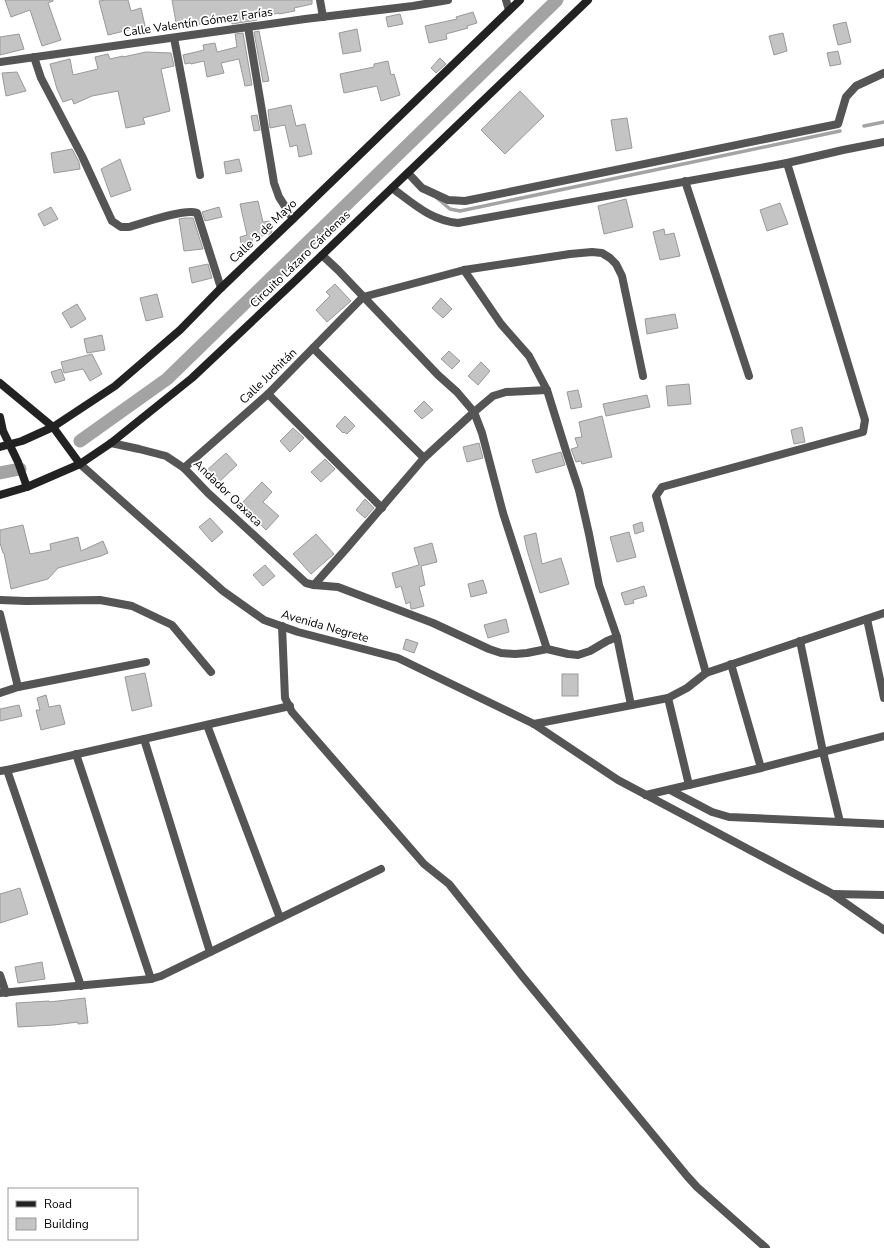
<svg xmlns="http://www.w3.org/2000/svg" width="884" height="1248" font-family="'Nunito Sans',sans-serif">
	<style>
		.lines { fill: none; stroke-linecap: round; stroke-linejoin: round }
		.stream { stroke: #a3a3a3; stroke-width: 3.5 }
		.canal { stroke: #a3a3a3; stroke-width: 13 }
		.building { fill: #c4c4c4; stroke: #999 }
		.street { stroke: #555; stroke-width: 8 }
		.secondary { stroke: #222; stroke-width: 8 }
		.labels { text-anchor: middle; stroke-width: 3.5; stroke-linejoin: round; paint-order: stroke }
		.street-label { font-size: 12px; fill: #000; stroke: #fff }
	</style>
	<rect width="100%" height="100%" fill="#fff"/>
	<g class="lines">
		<g class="stream">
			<path d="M 864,126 L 884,122"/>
			<path d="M 437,198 L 450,209 L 460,211 L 840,131"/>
		</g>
		<g class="canal">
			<path d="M 80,441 L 167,379 L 557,0"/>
			<path d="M 0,473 L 20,469"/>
		</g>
	</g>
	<g class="building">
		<path d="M 5,0 L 53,0 L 53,1 L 48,3 L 61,40 L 42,46 L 30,10 L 11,17 Z"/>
		<path d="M 106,0 L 128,0 L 131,11 L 141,8 L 145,26 L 108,35 L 99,1 Z"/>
		<path d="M 172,0 L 312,0 L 312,4 L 294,8 L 295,11 L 279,14 L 279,13 L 257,18 L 257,20 L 232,24 L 231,18 L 207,25 L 206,23 L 177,28 Z"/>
		<path d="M 473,12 L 477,23 L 467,26 L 468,28 L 446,34 L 447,39 L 429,43 L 425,26 L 457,19 L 456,17 Z"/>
		<path d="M 400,14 L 403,24 L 388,27 L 386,17 Z"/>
		<path d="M 846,22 L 851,42 L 838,45 L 833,25 Z"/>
		<path d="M 357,29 L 361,51 L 343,54 L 339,33 Z"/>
		<path d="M 259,31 L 269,81 L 263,82 L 254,32 Z"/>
		<path d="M 243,33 L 252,85 L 245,86 L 239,59 L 221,63 L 224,73 L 207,77 L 204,61 L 191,64 L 190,63 L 185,64 L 183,55 L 204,50 L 203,45 L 215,43 L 217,52 L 237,47 L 235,34 Z"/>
		<path d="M 783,33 L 787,51 L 774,55 L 769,36 Z"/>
		<path d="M 19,34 L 24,49 L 0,55 L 0,37 Z"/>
		<path d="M 838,51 L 841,64 L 830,66 L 827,53 Z"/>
		<path d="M 146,52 L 171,53 L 174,66 L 161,69 L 170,111 L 143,118 L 145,124 L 126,128 L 118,91 L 92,96 L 74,104 L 72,99 L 63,102 L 57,89 L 50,64 L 70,59 L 73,75 L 98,69 L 95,57 L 108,54 L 110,59 L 123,56 L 123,57 Z"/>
		<path d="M 440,58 L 446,64 L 436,73 L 431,68 Z"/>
		<path d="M 388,61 L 391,75 L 394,74 L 400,95 L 381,101 L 377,86 L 344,93 L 340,74 L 374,67 L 374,64 Z"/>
		<path d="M 17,72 L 26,91 L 6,96 L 2,73 Z"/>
		<path d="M 520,91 L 544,116 L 505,154 L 481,130 Z"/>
		<path d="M 291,105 L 296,126 L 305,124 L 312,154 L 299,157 L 297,145 L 290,147 L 285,125 L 270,128 L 268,110 Z"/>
		<path d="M 257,115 L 260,130 L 254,131 L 251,116 Z"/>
		<path d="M 627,118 L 632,148 L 616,151 L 611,120 Z"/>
		<path d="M 72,149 L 79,162 L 80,169 L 54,173 L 51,153 Z"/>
		<path d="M 120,159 L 131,190 L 111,197 L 101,169 Z"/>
		<path d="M 239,159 L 242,171 L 226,174 L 224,162 Z"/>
		<path d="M 626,199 L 633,227 L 604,234 L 598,206 Z"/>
		<path d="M 258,201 L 263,222 L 269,221 L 272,232 L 269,234 L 252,239 L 253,245 L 242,248 L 240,237 L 247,235 L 240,204 Z"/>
		<path d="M 780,203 L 788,224 L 767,231 L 760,210 Z"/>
		<path d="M 51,207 L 58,219 L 44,226 L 38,214 Z"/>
		<path d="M 219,207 L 222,217 L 205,221 L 202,212 Z"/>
		<path d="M 185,218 L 193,218 L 203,249 L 184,251 L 179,219 Z"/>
		<path d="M 664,229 L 665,235 L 674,233 L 680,256 L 660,260 L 653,232 Z"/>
		<path d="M 208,264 L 212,278 L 192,283 L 189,268 Z"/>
		<path d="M 335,284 L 351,301 L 327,322 L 316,310 L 330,296 L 326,292 Z"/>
		<path d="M 157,294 L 163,317 L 146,321 L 140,298 Z"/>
		<path d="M 441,298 L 452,309 L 443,318 L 432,308 Z"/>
		<path d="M 77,304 L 86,319 L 71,328 L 62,313 Z"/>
		<path d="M 675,314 L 678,328 L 647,334 L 645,319 Z"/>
		<path d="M 102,335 L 105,350 L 87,353 L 84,339 Z"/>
		<path d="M 449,351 L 460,361 L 452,369 L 441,359 Z"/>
		<path d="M 92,354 L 102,374 L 90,381 L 83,369 L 64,373 L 61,362 Z"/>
		<path d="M 481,362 L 490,371 L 478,385 L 468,376 Z"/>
		<path d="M 61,369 L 65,380 L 55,383 L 51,372 Z"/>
		<path d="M 689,384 L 691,404 L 668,406 L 666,386 Z"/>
		<path d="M 578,390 L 582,407 L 571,409 L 567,392 Z"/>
		<path d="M 647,395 L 650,407 L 606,416 L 603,404 Z"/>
		<path d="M 424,401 L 433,410 L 422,419 L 414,411 Z"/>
		<path d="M 345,416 L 355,426 L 347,434 L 344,432 L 343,433 L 336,426 Z"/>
		<path d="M 602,416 L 612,457 L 582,464 L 581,461 L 576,462 L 571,449 L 578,447 L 575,438 L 582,437 L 579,422 Z"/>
		<path d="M 802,427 L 805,442 L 794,444 L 791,430 Z"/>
		<path d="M 293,428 L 304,438 L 290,452 L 280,441 Z"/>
		<path d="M 479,443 L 483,458 L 467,462 L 463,447 Z"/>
		<path d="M 561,452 L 565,465 L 536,473 L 532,460 Z"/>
		<path d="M 226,453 L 237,465 L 218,483 L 206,471 Z"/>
		<path d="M 325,459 L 335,469 L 321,482 L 311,472 Z"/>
		<path d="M 262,482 L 272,492 L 263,502 L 279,516 L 266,530 L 240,505 Z"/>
		<path d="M 365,499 L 374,508 L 365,518 L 356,510 Z"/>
		<path d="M 210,518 L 223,532 L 212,542 L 199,527 Z"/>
		<path d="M 642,522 L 644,531 L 635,534 L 633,525 Z"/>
		<path d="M 23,525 L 30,554 L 51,550 L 50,544 L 78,537 L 81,551 L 103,541 L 108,553 L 101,556 L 58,568 L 48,579 L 11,589 L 4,553 L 3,553 L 0,543 L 0,530 Z"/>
		<path d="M 629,532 L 636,557 L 617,562 L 610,537 Z"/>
		<path d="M 536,533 L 542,564 L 561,558 L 569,584 L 540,593 L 527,550 L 524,536 Z"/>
		<path d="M 316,534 L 334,554 L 311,574 L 293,554 Z"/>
		<path d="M 432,543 L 437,562 L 421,566 L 425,585 L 419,587 L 424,606 L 413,609 L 411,609 L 410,602 L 406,604 L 401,586 L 396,588 L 392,573 L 419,565 L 414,548 Z"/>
		<path d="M 265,565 L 275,576 L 263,586 L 253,575 Z"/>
		<path d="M 483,580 L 487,593 L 471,597 L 468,584 Z"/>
		<path d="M 644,586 L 647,596 L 633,600 L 634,603 L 625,605 L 621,593 Z"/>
		<path d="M 506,619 L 509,632 L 488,638 L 484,625 Z"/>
		<path d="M 406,639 L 418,643 L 414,653 L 403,649 Z"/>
		<path d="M 145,673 L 152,706 L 132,711 L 125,677 Z"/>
		<rect x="562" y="674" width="16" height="22"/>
		<path d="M 46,695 L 49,707 L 60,705 L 65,724 L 41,730 L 36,710 L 40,710 L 37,698 Z"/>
		<path d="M 19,705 L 22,716 L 0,721 L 0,709 Z"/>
		<path d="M 20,888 L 28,914 L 0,923 L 0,894 Z"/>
		<path d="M 42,962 L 45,979 L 18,983 L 15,967 Z"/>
		<path d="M 85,998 L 88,1023 L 78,1024 L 78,1022 L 54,1025 L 18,1027 L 16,1003 L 49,1001 L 49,1002 Z"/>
	</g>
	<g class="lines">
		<g class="street">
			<path d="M 320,0 L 323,17"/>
			<path d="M 506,0 L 509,10"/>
			<path d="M 248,27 L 274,183 L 279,197 L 293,219"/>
			<path d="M 174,38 L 200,175"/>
			<path d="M 34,57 L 41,78 L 82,156 L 112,221 L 121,227 L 129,227 C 143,223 185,208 197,213 L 221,288"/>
			<path d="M 0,62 L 305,19 L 413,6 L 448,0"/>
			<path d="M 408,173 L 422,188 L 448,200 L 465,201 L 838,124 L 846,97 L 856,86 L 884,73"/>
			<path d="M 685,181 L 749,376"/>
			<path d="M 392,188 C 414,204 430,220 458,223 L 787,163 L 843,150 L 884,142"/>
			<path d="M 322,255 L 338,270 L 438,375 L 457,392 L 474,412 L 482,433 L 503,513 L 547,649"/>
			<path d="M 464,270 L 501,324 L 529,356 L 547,390 L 567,454 L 579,490 L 589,534 L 599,585 L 617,637 L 631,705"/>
			<path d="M 313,348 L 424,458"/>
			<path d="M 268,394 L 382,508"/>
			<path d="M 111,443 L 139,449 L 166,456 L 184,468 L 208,493 L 306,583 L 314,585 L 338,587 L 433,623 L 489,649 L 501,653 L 515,654 L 527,653 L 547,649 L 568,654 L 578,655 L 590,651 L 607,641 L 617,637"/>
			<path d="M 80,464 L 223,591 L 264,620 L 298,632 L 398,658 L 534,724 L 618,780 L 831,893 L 884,930"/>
			<path d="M 184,468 L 268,394 L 363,297 L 464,270 L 570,254 L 592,252 L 602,253 L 610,258 L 616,264 L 622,276 L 643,376"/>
			<path d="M 314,585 L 346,549 L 424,458 L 474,412 L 493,396 L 506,392 L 547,390"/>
			<path d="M 0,600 L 26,601 L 100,600 L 132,606 L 172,625 L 211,672"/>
			<path d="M 0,614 L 18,687"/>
			<path d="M 867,619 L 884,698"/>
			<path d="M 282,626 L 285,698 L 292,712 L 424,864 L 449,884 L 523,977 L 687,1176 L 697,1187 L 766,1248"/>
			<path d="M 800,641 L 823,752 L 840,822"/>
			<path d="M 731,664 L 761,768"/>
			<path d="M 706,673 L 656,496 L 662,487 L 863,432 L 865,420 L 787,163"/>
			<path d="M 0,693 L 18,687 L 146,662"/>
			<path d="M 668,698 L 689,785"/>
			<path d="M 534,724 L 668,698 L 687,688 L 706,673 L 884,613"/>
			<path d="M 207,725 L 280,918"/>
			<path d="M 144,739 L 210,952"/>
			<path d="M 76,754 L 151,979"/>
			<path d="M 7,770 L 290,706"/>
			<path d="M 0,771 L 7,770 L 81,986"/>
			<path d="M 670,790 L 712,812 L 729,817 L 884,824"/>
			<path d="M 646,795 L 761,768 L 884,736"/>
			<path d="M 833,894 L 884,895"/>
			<path d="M 0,975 L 6,993"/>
			<path d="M 0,993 L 151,979 L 161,976 L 381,869"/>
		</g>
		<g class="secondary">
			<path d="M 0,383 L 53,427 L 80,464"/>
			<path d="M 0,417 L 3,431 L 18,462 L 27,487"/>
			<path d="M 0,447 L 22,441 L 53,427 L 115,386 L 180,330 L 221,288 L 293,219 L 520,0"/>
			<path d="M 0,495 L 27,487 L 80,464 L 111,443 L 192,378 L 297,279 L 588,0"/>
		</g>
	</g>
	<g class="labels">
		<g class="street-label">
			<text transform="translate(198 22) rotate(-8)" y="4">Calle Valentín Gómez Farías</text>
			<text transform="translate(263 231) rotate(-43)" y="4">Calle 3 de Mayo</text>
			<text transform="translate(300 259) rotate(-44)" y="4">Circuito Lázaro Cárdenas</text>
			<text transform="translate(268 376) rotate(-44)" y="4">Calle Juchitán</text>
			<text transform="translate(228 493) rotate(44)" y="4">Andador Oaxaca</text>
			<text transform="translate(325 626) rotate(16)" y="4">Avenida Negrete</text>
		</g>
	</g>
	<rect x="8" y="1188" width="130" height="52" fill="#ffffff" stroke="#999999"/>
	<rect x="16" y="1201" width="20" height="6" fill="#222222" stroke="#999999"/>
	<text x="44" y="1208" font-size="12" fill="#000000">Road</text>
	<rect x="16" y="1218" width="20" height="12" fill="#c4c4c4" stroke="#999999"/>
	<text x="44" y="1228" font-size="12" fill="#000000">Building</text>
</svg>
